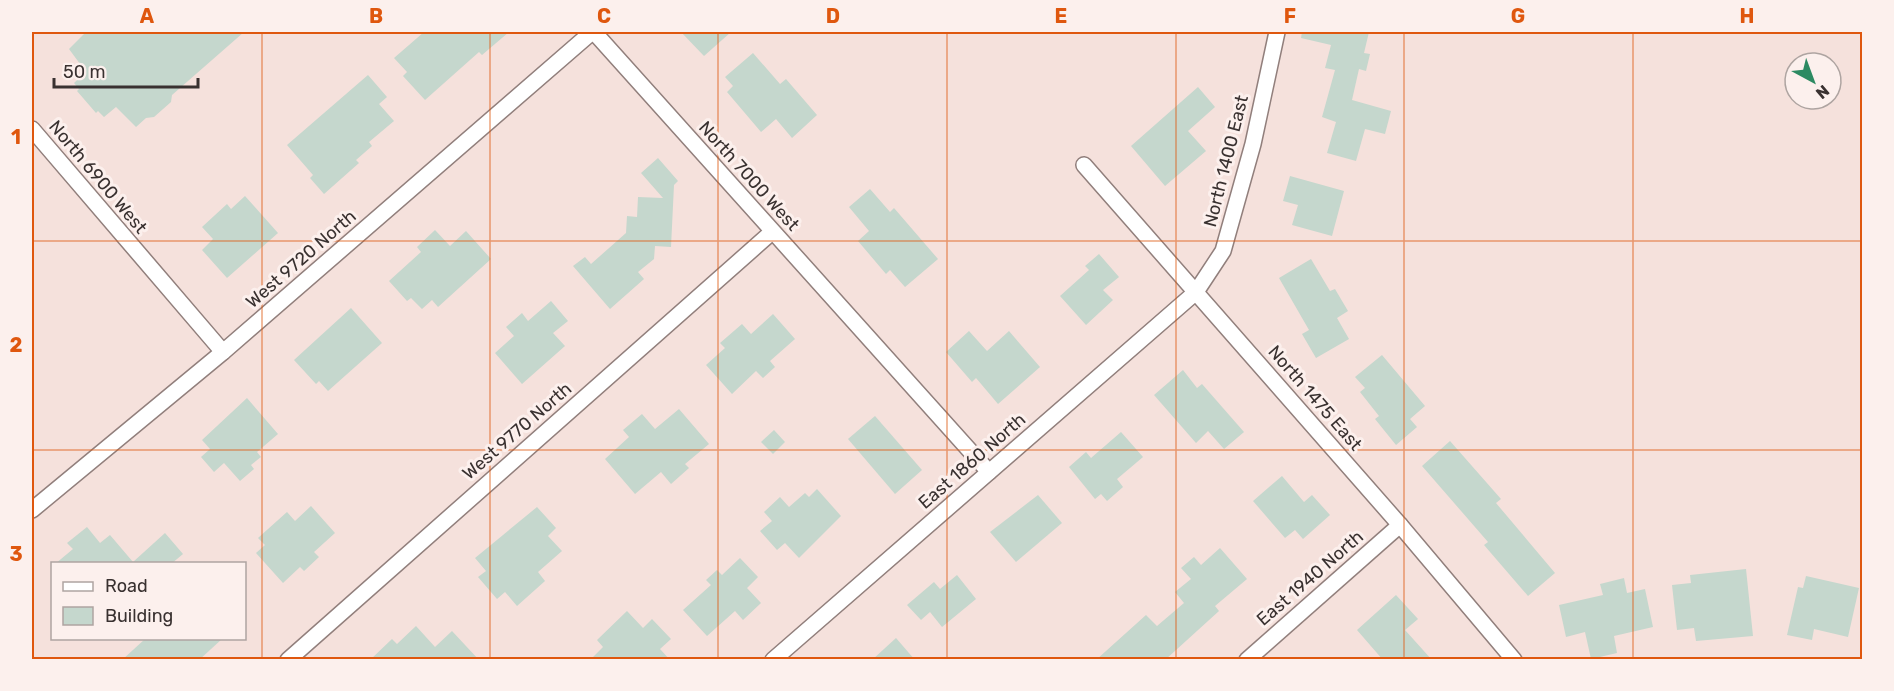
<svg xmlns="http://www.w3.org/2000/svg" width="1894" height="691" font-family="Rubik,sans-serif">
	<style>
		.building { fill: #c5d7cd }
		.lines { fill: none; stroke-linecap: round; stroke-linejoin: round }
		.minor-casing { stroke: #917f7c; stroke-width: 18 }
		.minor { stroke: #fff; stroke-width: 15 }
		.grid { fill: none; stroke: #df570e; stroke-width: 1.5; stroke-opacity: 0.55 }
		.labels { text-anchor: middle; stroke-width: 6; stroke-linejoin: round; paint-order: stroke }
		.street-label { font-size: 18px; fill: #393130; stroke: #fcf0ed }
		.neatline { fill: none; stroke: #df570e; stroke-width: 2 }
		.grid-label { font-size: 20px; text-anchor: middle; font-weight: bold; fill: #df570e }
	</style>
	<rect width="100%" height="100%" fill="#f5e1dc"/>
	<g class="building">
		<path d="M 86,32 L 244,32 L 172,95 L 171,102 L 154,117 L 146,118 L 136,127 L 116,107 L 104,117 L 98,111 L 96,113 L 77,91 L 79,89 L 74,83 L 86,72 L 69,49 Z"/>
		<path d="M 424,32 L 509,32 L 482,55 L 479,52 L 425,100 L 403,76 L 407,72 L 394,58 Z"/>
		<path d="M 681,32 L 731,32 L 704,56 Z"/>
		<path d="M 1302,32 L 1369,32 L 1364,53 L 1370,54 L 1366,71 L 1359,69 L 1352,100 L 1391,111 L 1385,134 L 1365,129 L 1356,161 L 1327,153 L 1336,122 L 1322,117 L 1335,70 L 1325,68 L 1331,45 L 1301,38 Z"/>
		<path d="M 753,53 L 780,84 L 786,79 L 817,115 L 792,138 L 776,119 L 761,132 L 727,92 L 733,86 L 725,77 Z"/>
		<path d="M 368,75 L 387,97 L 379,104 L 394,121 L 369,142 L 372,146 L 356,160 L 359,163 L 324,194 L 310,178 L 313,175 L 287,145 Z"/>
		<path d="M 1198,87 L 1215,107 L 1188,131 L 1206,151 L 1165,186 L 1131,146 Z"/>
		<path d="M 658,158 L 678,181 L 674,185 L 671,247 L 655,246 L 654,259 L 638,272 L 644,279 L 610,309 L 573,266 L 585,257 L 591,264 L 626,233 L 627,216 L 637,217 L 638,197 L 663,198 L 641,173 Z"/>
		<path d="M 1290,176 L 1344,191 L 1332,236 L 1292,225 L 1298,205 L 1283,201 Z"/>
		<path d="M 870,189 L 890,212 L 894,208 L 938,259 L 905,287 L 890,270 L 886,274 L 858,241 L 869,231 L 849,207 Z"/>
		<path d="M 245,196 L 278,233 L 227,278 L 202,250 L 213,239 L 202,227 L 227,204 L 231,209 Z"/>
		<path d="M 435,230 L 450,246 L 466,231 L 491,259 L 438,307 L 432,300 L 422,309 L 411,298 L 407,301 L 389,281 L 421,252 L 417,247 Z"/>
		<path d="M 1099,254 L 1119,277 L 1103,290 L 1113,300 L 1086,325 L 1060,296 L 1089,270 L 1085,266 Z"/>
		<path d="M 1311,259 L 1330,291 L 1335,289 L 1348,311 L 1337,318 L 1349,339 L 1316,358 L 1302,334 L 1309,330 L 1279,278 Z"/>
		<path d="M 551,301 L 568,321 L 553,333 L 565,346 L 522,384 L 495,353 L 514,336 L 506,327 L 522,313 L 528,321 Z"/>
		<path d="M 351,308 L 382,343 L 328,391 L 319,381 L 316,384 L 294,360 Z"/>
		<path d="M 773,314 L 795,339 L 770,361 L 775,367 L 763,378 L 756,371 L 732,394 L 706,365 L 725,348 L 720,343 L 742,324 L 751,334 Z"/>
		<path d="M 969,331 L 987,351 L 1009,331 L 1040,367 L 998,404 L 976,378 L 972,382 L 946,352 Z"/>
		<path d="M 1382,355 L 1425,406 L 1410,419 L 1417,427 L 1396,445 L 1375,419 L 1379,416 L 1360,392 L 1365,388 L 1355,377 Z"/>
		<path d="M 1183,370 L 1197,388 L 1202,384 L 1244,432 L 1224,449 L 1208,431 L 1196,443 L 1154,395 Z"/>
		<path d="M 247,398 L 278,434 L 257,452 L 261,457 L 251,465 L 254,469 L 240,481 L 224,463 L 214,472 L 201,457 L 210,449 L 202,440 Z"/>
		<path d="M 679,409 L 709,444 L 685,464 L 689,468 L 671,484 L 661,472 L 635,494 L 605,459 L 629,437 L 623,430 L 642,414 L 655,429 Z"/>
		<path d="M 875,416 L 922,470 L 895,494 L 848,439 Z"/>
		<path d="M 774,430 L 785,442 L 773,454 L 761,442 Z"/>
		<path d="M 1121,432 L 1143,457 L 1117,479 L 1123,487 L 1107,501 L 1101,494 L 1095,499 L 1069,467 L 1086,452 L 1091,458 Z"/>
		<path d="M 1450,441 L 1501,499 L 1496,503 L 1555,573 L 1528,596 L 1484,545 L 1488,542 L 1422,466 Z"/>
		<path d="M 1282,476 L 1304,502 L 1312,495 L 1330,515 L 1303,539 L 1295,530 L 1285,538 L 1253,501 Z"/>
		<path d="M 817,489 L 841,516 L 799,558 L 785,543 L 777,550 L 760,531 L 772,521 L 764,512 L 780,497 L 789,507 L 805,493 L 809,497 Z"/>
		<path d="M 1038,495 L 1062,523 L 1016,562 L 990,532 Z"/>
		<path d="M 311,506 L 335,533 L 314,552 L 319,557 L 304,571 L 300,567 L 283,583 L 256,553 L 265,545 L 258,538 L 287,512 L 295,521 Z"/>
		<path d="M 537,507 L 556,528 L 548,536 L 562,551 L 538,572 L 545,581 L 517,606 L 505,592 L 497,599 L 478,577 L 486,571 L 475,558 Z"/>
		<path d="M 87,527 L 100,543 L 110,535 L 133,562 L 165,533 L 183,554 L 171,564 L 55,564 L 73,549 L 67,543 Z"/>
		<path d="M 1220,548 L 1247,579 L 1215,606 L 1219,611 L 1165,660 L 1096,660 L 1146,615 L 1157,626 L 1184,603 L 1175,592 L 1191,579 L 1181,568 L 1194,557 L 1201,565 Z"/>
		<path d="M 740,558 L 758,577 L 747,588 L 761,603 L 743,620 L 735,611 L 707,636 L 683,610 L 711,585 L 706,580 L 717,570 L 722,575 Z"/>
		<path d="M 1746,569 L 1753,636 L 1696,641 L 1694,628 L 1677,630 L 1672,585 L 1691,583 L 1690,575 Z"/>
		<path d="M 957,575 L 976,599 L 942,627 L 930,612 L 921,620 L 907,605 L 934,582 L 940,589 Z"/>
		<path d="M 1806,576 L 1859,588 L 1848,637 L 1814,629 L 1812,640 L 1787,635 L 1798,587 L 1803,588 Z"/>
		<path d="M 1624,578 L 1627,593 L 1645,589 L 1653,627 L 1614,636 L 1617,653 L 1591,659 L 1585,632 L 1566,637 L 1559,605 L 1603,595 L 1600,584 Z"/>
		<path d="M 1396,595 L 1418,619 L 1405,630 L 1432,660 L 1383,660 L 1357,630 Z"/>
		<path d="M 627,611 L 643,628 L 652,619 L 671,639 L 660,649 L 670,660 L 590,660 L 603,647 L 597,640 Z"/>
		<path d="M 416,626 L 435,647 L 452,631 L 479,660 L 370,660 L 392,639 L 397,644 Z"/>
		<path d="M 896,638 L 915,660 L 872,660 Z"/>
		<path d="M 145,639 L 222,639 L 199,660 L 122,660 Z"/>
	</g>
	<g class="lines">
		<g class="minor-casing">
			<g id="minor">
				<path d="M 594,32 L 989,472"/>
				<path d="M 32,129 L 223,352"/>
				<path d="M 1084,165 L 1400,525 L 1514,660"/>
				<path d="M 32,510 L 223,352 L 592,32"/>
				<path d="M 288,660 L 772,232"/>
				<path d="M 773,660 L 1196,292 L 1223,251 L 1253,144 L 1277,32"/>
				<path d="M 1247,660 L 1400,525"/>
			</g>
		</g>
		<use href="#minor" class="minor"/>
	</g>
	<path class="grid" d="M 262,32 L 262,660M 490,32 L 490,660M 718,32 L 718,660M 947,32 L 947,660M 1176,32 L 1176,660M 1404,32 L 1404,660M 1633,32 L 1633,660M 32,241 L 1862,241M 32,450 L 1862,450"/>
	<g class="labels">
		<g class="street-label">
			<text transform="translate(1226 161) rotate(-76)" y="6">North 1400 East</text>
			<text transform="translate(749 176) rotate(48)" y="6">North 7000 West</text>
			<text transform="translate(98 177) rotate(50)" y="6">North 6900 West</text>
			<text transform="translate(301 259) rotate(-41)" y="6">West 9720 North</text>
			<text transform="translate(1315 398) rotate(49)" y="6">North 1475 East</text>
			<text transform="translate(517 431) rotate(-41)" y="6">West 9770 North</text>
			<text transform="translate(972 461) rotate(-41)" y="6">East 1860 North</text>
			<text transform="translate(1310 578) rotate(-41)" y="6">East 1940 North</text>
		</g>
	</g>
	<rect width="1894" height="691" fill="none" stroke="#fcf0ed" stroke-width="66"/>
	<rect x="51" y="562" width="195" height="78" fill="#fcf0ed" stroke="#aea4a1" stroke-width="1.5"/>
	<rect x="63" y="582" width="30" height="9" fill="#ffffff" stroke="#aea4a1" stroke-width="1.5"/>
	<text x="105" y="592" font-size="18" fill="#393130">Road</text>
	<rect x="63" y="607" width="30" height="18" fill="#c5d7cd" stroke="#aea4a1" stroke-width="1.5"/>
	<text x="105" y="622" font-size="18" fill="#393130">Building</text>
	<g transform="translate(1813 81) rotate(139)"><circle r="28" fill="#fcf0ed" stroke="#aea4a1" stroke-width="1.5"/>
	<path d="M0-4.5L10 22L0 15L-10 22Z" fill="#2d8a62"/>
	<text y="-9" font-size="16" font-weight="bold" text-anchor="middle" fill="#393130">N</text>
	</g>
	<path d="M54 78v9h144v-9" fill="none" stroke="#393130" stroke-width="3"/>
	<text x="63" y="78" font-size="18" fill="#393130" stroke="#fcf0ed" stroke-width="4.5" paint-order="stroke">50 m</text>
	<rect x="33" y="33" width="1828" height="625" class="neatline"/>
	<g class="grid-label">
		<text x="147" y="23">A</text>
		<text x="376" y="23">B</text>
		<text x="604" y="23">C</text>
		<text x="833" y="23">D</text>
		<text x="1061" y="23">E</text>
		<text x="1290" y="23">F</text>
		<text x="1518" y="23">G</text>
		<text x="1747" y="23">H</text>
		<text x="16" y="144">1</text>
		<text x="16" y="352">2</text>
		<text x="16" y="561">3</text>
	</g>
</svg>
